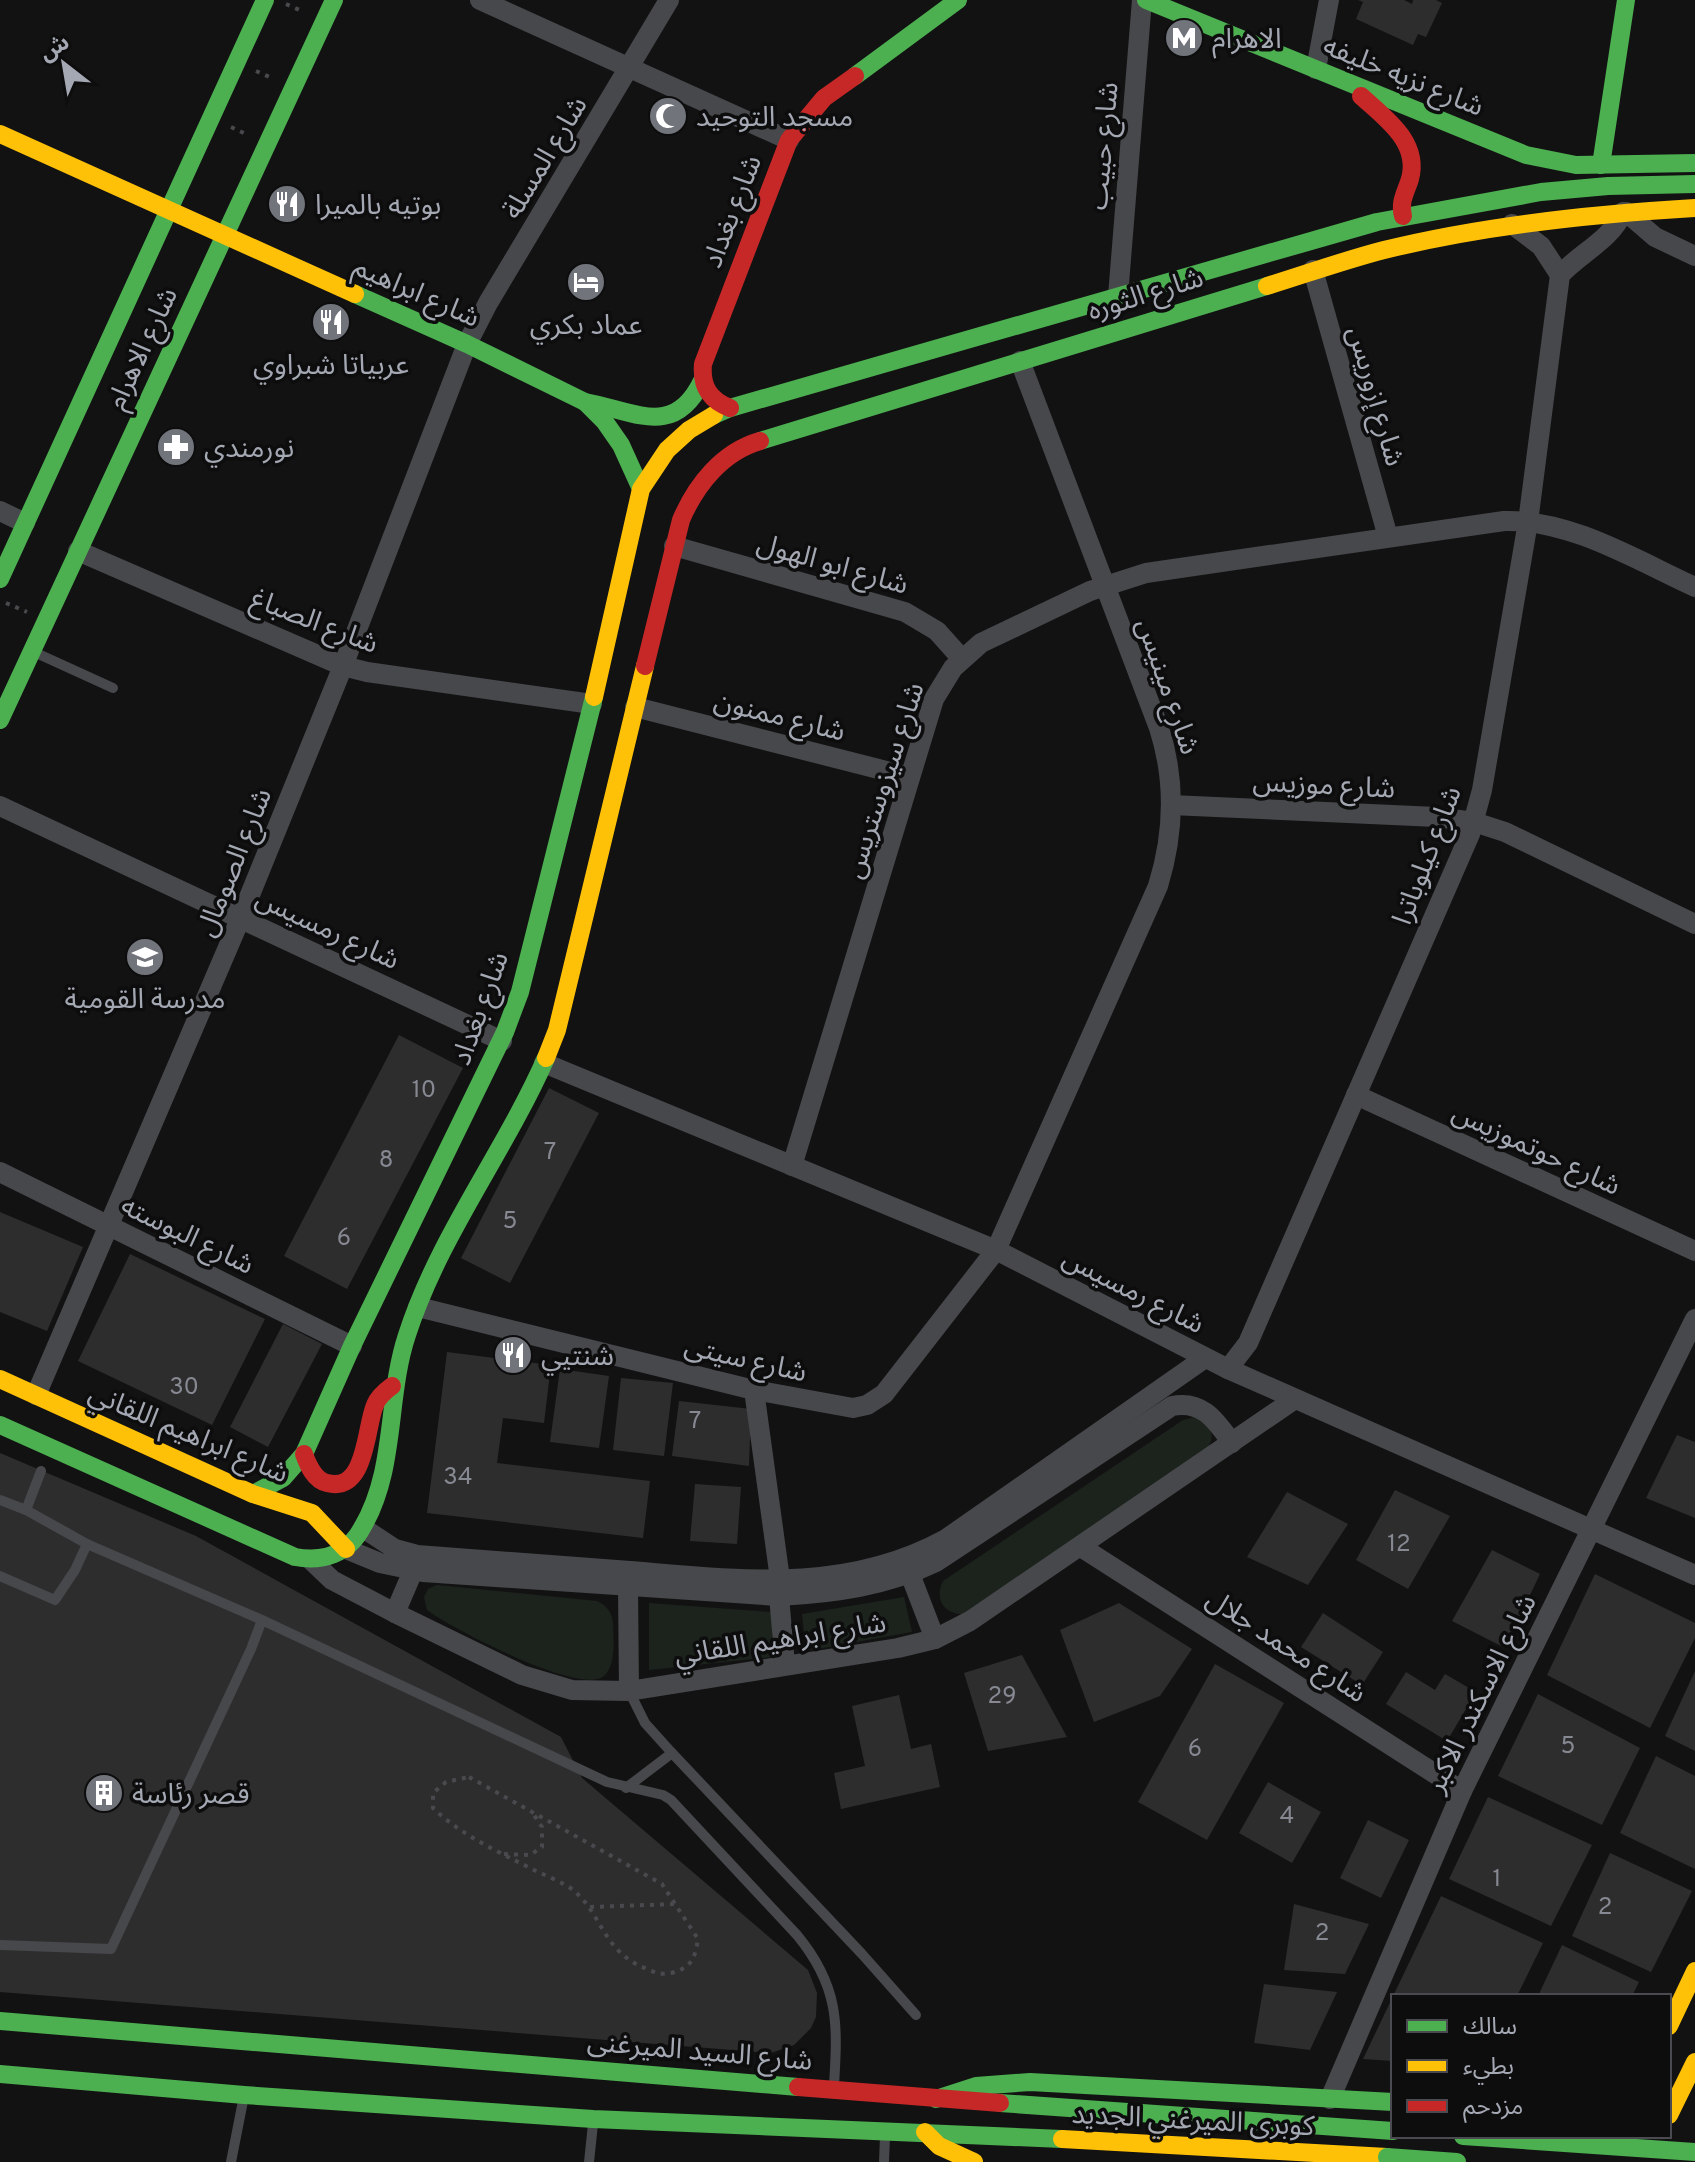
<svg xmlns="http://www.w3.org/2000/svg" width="1695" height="2162" font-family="Overpass,'Noto Sans Arabic',sans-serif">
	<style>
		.green { fill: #1c231d }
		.building { fill: #2d2d2e }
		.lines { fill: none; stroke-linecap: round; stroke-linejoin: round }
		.path { stroke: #484a4d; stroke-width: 4; stroke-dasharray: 4 6; stroke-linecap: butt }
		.lane { stroke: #47484b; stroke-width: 10 }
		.street { stroke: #47484b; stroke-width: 20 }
		.fast { stroke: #4caf50; stroke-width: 18 }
		.slow { stroke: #ffc107; stroke-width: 18 }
		.jam { stroke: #c62828; stroke-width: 18 }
		.fast-bridge { stroke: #4caf50; stroke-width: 18 }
		.labels { text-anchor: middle; stroke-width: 7; stroke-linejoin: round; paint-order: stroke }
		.number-label { font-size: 24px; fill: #868992 }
		.poi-label { font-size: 28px; fill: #a4a8b3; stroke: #0d0d0e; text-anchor: start }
		.street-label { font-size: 28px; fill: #a4a8b3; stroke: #0d0d0e }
	</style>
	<rect width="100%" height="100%" fill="#121213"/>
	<g class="green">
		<path d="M 1195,1417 C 1209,1426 1219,1435 1205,1451 L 963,1614 C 944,1614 934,1599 943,1581 L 1183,1420 Z"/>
		<path d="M 437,1585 L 597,1601 C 607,1606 611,1611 613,1622 C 613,1638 617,1664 604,1676 C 580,1696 451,1628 427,1610 L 424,1597 L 428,1589 Z"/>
		<path d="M 904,1597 L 912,1632 L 806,1651 L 802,1614 Z"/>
		<path d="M 649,1603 L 772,1612 L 772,1657 L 649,1670 Z"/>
	</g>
	<g class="building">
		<path d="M 1358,0 L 1404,0 L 1412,4 L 1413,0 L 1436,0 L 1442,3 L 1426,37 L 1418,34 L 1413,45 L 1356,19 L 1363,2 Z"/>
		<path d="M 399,1035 L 463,1068 L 347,1289 L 284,1256 Z"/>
		<path d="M 549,1088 L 599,1113 L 510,1283 L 461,1258 Z"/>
		<path d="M 0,1212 L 83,1247 L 47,1331 L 0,1312 Z"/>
		<path d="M 130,1254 L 265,1319 L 212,1425 L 78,1361 Z"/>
		<path d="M 283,1324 L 322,1344 L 268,1447 L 230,1427 Z"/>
		<path d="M 447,1352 L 551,1365 L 544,1423 L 503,1418 L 497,1463 L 650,1481 L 643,1538 L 427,1513 Z"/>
		<path d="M 560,1369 L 609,1376 L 599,1448 L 550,1442 Z"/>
		<path d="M 621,1378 L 673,1383 L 664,1456 L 613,1450 Z"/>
		<path d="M 679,1401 L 751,1409 L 749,1466 L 672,1456 Z"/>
		<path d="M 1677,1435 L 1695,1442 L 1695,1518 L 1646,1498 Z"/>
		<path d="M 0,1453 L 196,1536 L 561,1737 L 582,1778 L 808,1970 L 817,1993 L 816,2017 L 811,2028 L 794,2045 L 771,2053 L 0,1992 Z"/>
		<path d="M 695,1484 L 741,1487 L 737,1544 L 690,1541 Z"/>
		<path d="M 1395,1490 L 1450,1516 L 1408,1589 L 1356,1560 Z"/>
		<path d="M 1287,1492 L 1348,1524 L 1308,1585 L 1247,1557 Z"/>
		<path d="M 1492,1550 L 1540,1574 L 1505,1648 L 1452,1621 Z"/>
		<path d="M 1595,1574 L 1695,1623 L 1695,1638 L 1650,1728 L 1547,1675 Z"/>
		<path d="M 1119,1603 L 1192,1649 L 1160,1696 L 1094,1722 L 1060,1630 Z"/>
		<path d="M 1323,1613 L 1383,1652 L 1362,1685 L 1301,1647 Z"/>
		<path d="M 1022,1655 L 1067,1737 L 988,1751 L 964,1673 Z"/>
		<path d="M 1215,1664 L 1284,1703 L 1207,1840 L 1138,1802 Z"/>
		<path d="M 1695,1671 L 1695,1751 L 1665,1736 Z"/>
		<path d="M 1406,1672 L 1435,1690 L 1445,1674 L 1476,1692 L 1447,1741 L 1386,1704 Z"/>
		<path d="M 1538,1694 L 1640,1748 L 1602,1825 L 1498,1776 Z"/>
		<path d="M 899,1695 L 911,1749 L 931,1744 L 940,1787 L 841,1809 L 834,1773 L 865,1766 L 852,1706 Z"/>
		<path d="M 1656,1756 L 1695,1776 L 1695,1869 L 1620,1833 Z"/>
		<path d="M 1268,1782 L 1321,1812 L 1292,1863 L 1239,1833 Z"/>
		<path d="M 1488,1797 L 1592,1845 L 1551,1926 L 1449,1879 Z"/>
		<path d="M 1368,1820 L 1409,1840 L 1381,1898 L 1340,1878 Z"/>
		<path d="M 1610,1853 L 1692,1891 L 1651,1972 L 1572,1936 Z"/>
		<path d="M 1441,1896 L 1543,1943 L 1517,1996 L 1393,1996 L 1393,2061 L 1363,2059 Z"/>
		<path d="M 1294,1904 L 1369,1924 L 1345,1974 L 1284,1970 Z"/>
		<path d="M 1562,1945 L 1639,1982 L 1632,1996 L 1538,1996 Z"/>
		<path d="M 1264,1984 L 1337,1992 L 1310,2050 L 1254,2043 Z"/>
	</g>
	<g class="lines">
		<g class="path">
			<path d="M 286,4 L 304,12"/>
			<path d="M 256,71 L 274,79"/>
			<path d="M 231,127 L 248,135"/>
			<path d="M 6,603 L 27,612"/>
			<path d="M 469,1777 L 662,1884 L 698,1939 C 695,1959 691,1968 671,1973 C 661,1975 656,1973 647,1969 C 600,1951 603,1911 569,1887 C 559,1881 547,1876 536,1871 C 499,1852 462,1836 433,1808 L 433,1793 L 446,1782 Z"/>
			<path d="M 504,1854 L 530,1855 L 542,1847 L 542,1827 L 534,1815"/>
			<path d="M 590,1907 L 675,1904"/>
		</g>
		<g class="lane">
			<path d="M 34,652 L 113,688"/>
			<path d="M 0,1500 L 26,1510 L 41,1471"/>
			<path d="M 26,1510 L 87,1544"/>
			<path d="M 0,1576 L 55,1600 L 75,1570 L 87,1544 L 262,1620 L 251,1649 L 111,1949 L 0,1945"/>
			<path d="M 262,1620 L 607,1782 L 663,1795 L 671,1800 L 797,1935 C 839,1986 838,2023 834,2085"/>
			<path d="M 629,1691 L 645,1723 L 672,1753 L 862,1954 L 916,2015"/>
			<path d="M 626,1788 L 672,1753"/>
			<path d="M 231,2162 L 243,2101"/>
			<path d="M 589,2162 L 593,2124"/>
			<path d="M 884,2162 L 885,2136"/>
		</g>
		<g class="street">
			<path d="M 480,0 L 789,140"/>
			<path d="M 1316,69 L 1329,0"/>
			<path d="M 1626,212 L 1655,237 L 1695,256"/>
			<path d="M 1512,224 L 1541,246 L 1560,275"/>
			<path d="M 1313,270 L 1388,537"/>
			<path d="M 1118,296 L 1142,0"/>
			<path d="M 0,511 L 25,523"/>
			<path d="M 674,546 L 905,612 L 937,631 L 962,659"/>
			<path d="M 78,551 L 343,666 L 367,672 L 592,704"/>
			<path d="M 635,707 L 910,777"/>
			<path d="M 1171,805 L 1437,817 L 1474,822 L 1505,832 L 1695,924"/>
			<path d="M 0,806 L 502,1041"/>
			<path d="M 544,1063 L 996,1250 L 1228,1369 L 1695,1575"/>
			<path d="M 1356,1095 L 1695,1251"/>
			<path d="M 792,1166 L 934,699 L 953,668 L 981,643 L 1090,591 L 1146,573 L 1504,521 C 1570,519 1636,560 1695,587"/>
			<path d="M 0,1172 L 352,1346"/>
			<path d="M 418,1307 L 754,1390 L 853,1408 L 867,1405 L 884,1394 L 996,1250 L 1158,886 C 1174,834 1176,781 1159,728 L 1020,361"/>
			<path d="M 1228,1369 L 1248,1343 L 1470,834 L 1482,790 L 1528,522 L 1560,275 C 1580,253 1611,240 1623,212"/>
			<path d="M 754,1390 L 780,1579"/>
			<path d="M 36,1395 L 241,917 L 343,666 L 467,344 L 488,303 L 669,0"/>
			<path d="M 363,1528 L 395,1549 L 417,1555 C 488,1561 559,1566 630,1571 C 739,1580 846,1594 946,1539 L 1205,1358"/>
			<path d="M 1081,1547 L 1462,1791"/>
			<path d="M 346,1549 L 380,1563 L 423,1572 L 779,1596 C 834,1593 886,1586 936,1562 L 1172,1406 C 1203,1400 1216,1421 1232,1443"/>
			<path d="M 311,1560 L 332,1580 L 395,1613 L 522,1675 L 572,1690 L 629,1691 L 898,1648 L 935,1639 L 970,1621 L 1295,1399"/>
			<path d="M 910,1574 L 935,1639"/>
			<path d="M 628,1588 L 629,1691"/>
			<path d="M 779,1596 L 785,1665"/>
			<path d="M 395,1613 L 413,1571"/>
			<path d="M 1330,2099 L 1462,1791 L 1695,1319"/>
		</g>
		<g class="fast">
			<path d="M 1146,0 L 1526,155 L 1576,165 L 1695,163"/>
			<path d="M 855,76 L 958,0"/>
			<path d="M 1601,165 L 1626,0"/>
			<path d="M 355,294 L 467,344 L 585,402 L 605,422 L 621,445 L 641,489"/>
			<path d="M 585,402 C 635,411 674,439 702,381"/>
			<path d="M 714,415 L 730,408 L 1377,222 L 1541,192 L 1608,186 L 1695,184"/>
			<path d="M 760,441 L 1267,286"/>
			<path d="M 0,579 L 265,0"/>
			<path d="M 0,720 L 334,0"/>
			<path d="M 0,1425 L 295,1557 C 323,1562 348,1554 362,1528 C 397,1469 386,1398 407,1335 C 439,1236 504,1153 546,1058"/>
			<path d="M 253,1494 L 283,1478 L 304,1454 L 352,1346 L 505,1032 L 520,992 L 594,697"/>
			<path d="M 0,2021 L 798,2087"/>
			<path d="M 0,2074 L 244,2095 L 593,2119 L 1062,2139"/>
			<path d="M 936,2099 L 976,2086 L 1030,2082 L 1393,2102"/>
			<path d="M 1000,2103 L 1393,2131"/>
		</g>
		<g class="slow">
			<path d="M 0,134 L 355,294"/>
			<path d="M 1267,286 C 1306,274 1345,260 1384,250 C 1486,225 1591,214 1695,208"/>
			<path d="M 594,697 L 641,489 L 667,450 L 689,430 L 714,415"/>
			<path d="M 546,1058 L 557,1030 L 645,666"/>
			<path d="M 0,1379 L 253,1494 L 312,1513 L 346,1549"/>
			<path d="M 1669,2026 L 1695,1971"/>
			<path d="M 1669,2115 L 1695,2062"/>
			<path d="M 925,2132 L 939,2146 L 974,2162"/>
			<path d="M 1062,2139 L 1387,2157"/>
		</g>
		<g class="jam">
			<path d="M 1361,96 C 1385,118 1420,142 1410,179 C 1406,192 1399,202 1403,216"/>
			<path d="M 730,408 C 709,400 701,386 703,364 L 789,140 L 824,98 L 855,76"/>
			<path d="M 645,666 L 681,520 C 696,485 722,452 760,441"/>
			<path d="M 304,1454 C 308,1465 314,1480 327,1483 C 367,1493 365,1428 375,1405 C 378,1397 385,1391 392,1386"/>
			<path d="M 798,2087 L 1000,2103"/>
		</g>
		<g class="fast-bridge">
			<path d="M 1463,2136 L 1695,2152"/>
			<path d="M 1387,2157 L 1457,2162"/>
		</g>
	</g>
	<defs>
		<g id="metro-disc" transform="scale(2)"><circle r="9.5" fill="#71747b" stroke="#0d0d0e"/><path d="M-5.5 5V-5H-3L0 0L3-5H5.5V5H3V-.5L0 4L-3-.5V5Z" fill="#fff"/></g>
		<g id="mosque-disc" transform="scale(2)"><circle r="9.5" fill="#71747b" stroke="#0d0d0e"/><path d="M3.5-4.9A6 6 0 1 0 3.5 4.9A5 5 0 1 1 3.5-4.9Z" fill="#fff"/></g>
		<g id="restaurant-disc" transform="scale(2)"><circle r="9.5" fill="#71747b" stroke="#0d0d0e"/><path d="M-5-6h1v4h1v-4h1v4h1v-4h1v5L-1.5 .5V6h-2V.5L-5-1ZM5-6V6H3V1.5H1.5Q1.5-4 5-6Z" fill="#fff"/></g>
		<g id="hotel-disc" transform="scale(2)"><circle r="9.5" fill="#71747b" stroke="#0d0d0e"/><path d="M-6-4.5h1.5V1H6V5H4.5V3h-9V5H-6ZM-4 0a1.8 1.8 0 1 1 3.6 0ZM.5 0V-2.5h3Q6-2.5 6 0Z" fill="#fff"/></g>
		<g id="pharmacy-disc" transform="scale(2)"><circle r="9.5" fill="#71747b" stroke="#0d0d0e"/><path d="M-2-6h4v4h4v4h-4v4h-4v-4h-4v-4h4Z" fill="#fff"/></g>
		<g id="school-disc" transform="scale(2)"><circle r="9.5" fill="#71747b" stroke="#0d0d0e"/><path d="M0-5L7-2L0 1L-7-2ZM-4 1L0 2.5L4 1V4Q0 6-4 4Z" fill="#fff"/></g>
		<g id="building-disc" transform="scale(2)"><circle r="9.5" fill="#71747b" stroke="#0d0d0e"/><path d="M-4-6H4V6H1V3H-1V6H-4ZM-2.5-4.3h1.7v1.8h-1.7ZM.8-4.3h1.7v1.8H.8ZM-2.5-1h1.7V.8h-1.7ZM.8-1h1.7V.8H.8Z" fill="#fff"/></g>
	</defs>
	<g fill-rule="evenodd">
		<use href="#metro-disc" x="1184" y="38"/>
		<use href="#mosque-disc" x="668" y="116"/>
		<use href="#restaurant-disc" x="287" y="204"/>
		<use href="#hotel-disc" x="586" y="282"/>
		<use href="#restaurant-disc" x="331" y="322"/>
		<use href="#pharmacy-disc" x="176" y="447"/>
		<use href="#school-disc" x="145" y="957"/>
		<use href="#restaurant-disc" x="513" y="1355"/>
		<use href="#building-disc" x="104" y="1793"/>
	</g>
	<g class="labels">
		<g class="number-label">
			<text x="424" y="1097">10</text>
			<text x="550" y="1159">7</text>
			<text x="386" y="1167">8</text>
			<text x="510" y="1228">5</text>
			<text x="344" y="1245">6</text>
			<text x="184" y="1394">30</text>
			<text x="695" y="1428">7</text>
			<text x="458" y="1484">34</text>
			<text x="1399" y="1551">12</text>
			<text x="1002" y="1703">29</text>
			<text x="1568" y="1753">5</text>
			<text x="1195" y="1756">6</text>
			<text x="1287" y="1823">4</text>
			<text x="1497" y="1886">1</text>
			<text x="1605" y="1914">2</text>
			<text x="1322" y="1940">2</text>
		</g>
		<g class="poi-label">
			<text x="1212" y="48">الاهرام</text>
			<text x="696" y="126">مسجد التوحيد</text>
			<text x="315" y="214">بوتيه بالميرا</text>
			<text x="586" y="334" text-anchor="middle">عماد بكري</text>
			<text x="331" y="374" text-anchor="middle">عربياتا شبراوي</text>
			<text x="204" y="457">نورمندي</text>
			<text x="145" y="1008" text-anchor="middle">مدرسة القومية</text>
			<text x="541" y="1365">شنتيي</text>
			<text x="132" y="1803">قصر رئاسة</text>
		</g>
		<g class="street-label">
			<text transform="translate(1404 75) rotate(22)" y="10">شارع نزيه خليفه</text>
			<text transform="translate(1102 146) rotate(-85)" y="10">شارع حبيب</text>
			<text transform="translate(544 157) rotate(-59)" y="10">شارع المسلة</text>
			<text transform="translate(731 211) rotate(-69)" y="10">شارع بغداد</text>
			<text transform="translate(417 291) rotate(24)" y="10">شارع ابراهيم</text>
			<text transform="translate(1145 293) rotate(-17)" y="10">شارع الثوره</text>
			<text transform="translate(141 348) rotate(-65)" y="10">شارع الاهرام</text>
			<text transform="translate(1377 396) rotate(74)" y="10">شارع إزوريس</text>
			<text transform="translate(833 563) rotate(16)" y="10">شارع ابو الهول</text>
			<text transform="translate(315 620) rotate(21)" y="10">شارع الصباغ</text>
			<text transform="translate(1169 686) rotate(71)" y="10">شارع مينيس</text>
			<text transform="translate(780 715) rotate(14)" y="10">شارع ممنون</text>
			<text transform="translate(883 780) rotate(-72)" y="10">شارع سيزوستريس</text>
			<text transform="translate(1324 784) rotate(3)" y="10">شارع موزيس</text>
			<text transform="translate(1426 855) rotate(-69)" y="10">شارع كيلوباترا</text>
			<text transform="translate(233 862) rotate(-68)" y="10">شارع الصومال</text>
			<text transform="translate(328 928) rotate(25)" y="10">شارع رمسيس</text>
			<text transform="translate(479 1008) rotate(-70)" y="10">شارع بغداد</text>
			<text transform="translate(1537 1148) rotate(25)" y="10">شارع حوتموزيس</text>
			<text transform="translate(188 1234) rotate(26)" y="10">شارع البوسته</text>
			<text transform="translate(1134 1290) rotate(27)" y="10">شارع رمسيس</text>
			<text transform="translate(746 1358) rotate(13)" y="10">شارع سيتى</text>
			<text transform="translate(189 1432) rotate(23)" y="10">شارع ابراهيم اللقاني</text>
			<text transform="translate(780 1638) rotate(-9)" y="10">شارع ابراهيم اللقاني</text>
			<text transform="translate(1287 1645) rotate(33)" y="10">شارع محمد جلال</text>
			<text transform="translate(1480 1693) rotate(-64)" y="10">شارع الاسكندر الاكبر</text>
			<text transform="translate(700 2050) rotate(5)" y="10">شارع السيد الميرغنى</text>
			<text transform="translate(1193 2119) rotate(3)" y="10">كوبرى الميرغني الجديد</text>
		</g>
	</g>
	<rect x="1391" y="1994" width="280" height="144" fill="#0d0d0e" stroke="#494b50" stroke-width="2"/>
	<rect x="1407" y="2020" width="40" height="12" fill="#4caf50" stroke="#494b50" stroke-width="2"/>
	<text x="1463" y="2034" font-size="24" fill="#a4a8b3">سالك</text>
	<rect x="1407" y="2060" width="40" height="12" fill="#ffc107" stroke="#494b50" stroke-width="2"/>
	<text x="1463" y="2074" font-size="24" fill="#a4a8b3">بطيء</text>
	<rect x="1407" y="2100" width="40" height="12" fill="#c62828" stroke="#494b50" stroke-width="2"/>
	<text x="1463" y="2114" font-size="24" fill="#a4a8b3">مزدحم</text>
	<g transform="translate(64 64) rotate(329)" stroke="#0d0d0e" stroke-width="6" paint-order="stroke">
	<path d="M0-6L14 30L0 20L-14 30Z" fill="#a4a8b3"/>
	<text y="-12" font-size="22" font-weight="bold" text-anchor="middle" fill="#a4a8b3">ش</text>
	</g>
</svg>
